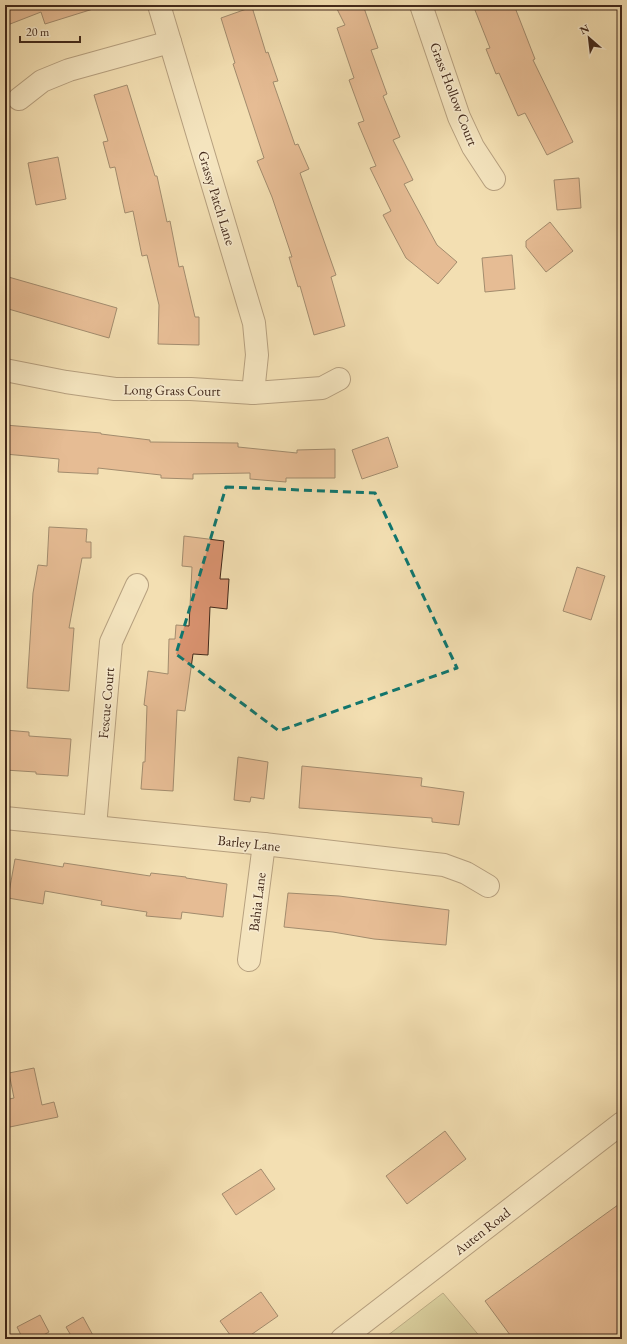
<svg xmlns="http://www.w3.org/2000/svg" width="627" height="1344" font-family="'EB Garamond',serif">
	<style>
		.green { fill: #bec189; stroke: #807552 }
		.building { fill: #d8926f; stroke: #42291a }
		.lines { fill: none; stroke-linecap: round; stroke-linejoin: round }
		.minor-casing { stroke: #6e5640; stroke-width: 24 }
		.tertiary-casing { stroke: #6e5640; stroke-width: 24 }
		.minor { stroke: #f7eacd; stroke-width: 22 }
		.tertiary { stroke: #f7eacd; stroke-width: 22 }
		.marked { fill: none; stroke: #0f766e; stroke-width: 3; stroke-dasharray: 8 5; stroke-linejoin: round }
		.labels { text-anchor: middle; stroke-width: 3.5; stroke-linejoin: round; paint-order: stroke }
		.street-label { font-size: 14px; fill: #42291a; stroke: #f7eacd }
	</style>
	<rect width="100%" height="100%" fill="#f3dfb2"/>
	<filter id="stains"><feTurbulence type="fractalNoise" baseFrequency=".005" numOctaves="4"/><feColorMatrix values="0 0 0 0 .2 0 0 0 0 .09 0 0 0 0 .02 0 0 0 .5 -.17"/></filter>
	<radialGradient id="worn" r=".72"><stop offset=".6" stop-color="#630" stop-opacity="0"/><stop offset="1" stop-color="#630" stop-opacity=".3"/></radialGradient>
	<path class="green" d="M 443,1293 L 482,1339 L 383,1339 Z"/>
	<g class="building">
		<path d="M 5,5 L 93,5 L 93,9 L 45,24 L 41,12 L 5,26 Z"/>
		<path d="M 335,5 L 363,5 L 378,48 L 371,50 L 387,94 L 383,96 L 400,137 L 393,140 L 413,180 L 404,184 L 437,245 L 457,262 L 438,284 L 406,258 L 383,215 L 391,211 L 370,168 L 376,166 L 358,123 L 364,121 L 349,80 L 354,78 L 337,28 L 345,25 Z"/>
		<path d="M 473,5 L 514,5 L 535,59 L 533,60 L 573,142 L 547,155 L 525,113 L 518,116 L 499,73 L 496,74 L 486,49 L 490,48 Z"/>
		<path d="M 252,7 L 266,53 L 268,52 L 278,81 L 273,82 L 295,145 L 298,144 L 309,169 L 300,173 L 336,275 L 331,277 L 345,326 L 314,335 L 300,286 L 298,287 L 289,257 L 292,257 L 272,197 L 257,161 L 264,158 L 233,64 L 235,63 L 221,18 Z"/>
		<path d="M 127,85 L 155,176 L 157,176 L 167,222 L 170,221 L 179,267 L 183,266 L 195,317 L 199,317 L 199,345 L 158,344 L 159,305 L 147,255 L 142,256 L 133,211 L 125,213 L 115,167 L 110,168 L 103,142 L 108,141 L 94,95 Z"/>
		<path d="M 58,157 L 66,199 L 36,205 L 28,163 Z"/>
		<path d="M 579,178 L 581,208 L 557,210 L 554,180 Z"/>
		<path d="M 550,222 L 573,251 L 546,272 L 526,247 L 526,241 Z"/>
		<path d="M 512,255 L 515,289 L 485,292 L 482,258 Z"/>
		<path d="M 5,276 L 117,308 L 109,338 L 5,308 Z"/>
		<path d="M 5,425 L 101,433 L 101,434 L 150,440 L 150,442 L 238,443 L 238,447 L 297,453 L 297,450 L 335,449 L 335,478 L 286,478 L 286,482 L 250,479 L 250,473 L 193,474 L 193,479 L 161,478 L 161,475 L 98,468 L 98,474 L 58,472 L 59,459 L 5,454 Z"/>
		<path d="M 388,437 L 398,467 L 362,479 L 352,450 Z"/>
		<path d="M 49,527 L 87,529 L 86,542 L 91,542 L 91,558 L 82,558 L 69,628 L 74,628 L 69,691 L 27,688 L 33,593 L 38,565 L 47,566 Z"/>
		<path d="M 184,536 L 224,541 L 220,579 L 229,579 L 227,609 L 210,607 L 208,655 L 193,654 L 185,711 L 177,710 L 173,791 L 141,789 L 143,762 L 145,762 L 147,706 L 144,705 L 148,671 L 168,674 L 169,639 L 175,639 L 176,625 L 189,626 L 192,567 L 182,566 Z"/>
		<path d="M 577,567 L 605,576 L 591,620 L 563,611 Z"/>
		<path d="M 5,730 L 29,732 L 29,736 L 71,739 L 68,776 L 36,774 L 36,772 L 5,770 Z"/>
		<path d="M 238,757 L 268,762 L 264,799 L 251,797 L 250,802 L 234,800 Z"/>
		<path d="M 302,766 L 422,778 L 421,786 L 464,792 L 459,825 L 432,822 L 432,818 L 299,808 Z"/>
		<path d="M 15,859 L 63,867 L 64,863 L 150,876 L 151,873 L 186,877 L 186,878 L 227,884 L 223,917 L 182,912 L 181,919 L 146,916 L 147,912 L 101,905 L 102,901 L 45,891 L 43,904 L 8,898 Z"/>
		<path d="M 288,893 L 339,896 L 449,910 L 446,945 L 374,939 L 333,932 L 284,927 Z"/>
		<path d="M 34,1068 L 42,1105 L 54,1102 L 58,1117 L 5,1128 L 5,1100 L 14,1098 L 9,1073 Z"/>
		<path d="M 445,1131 L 466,1159 L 407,1204 L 386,1176 Z"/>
		<path d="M 261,1169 L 275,1189 L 236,1215 L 222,1194 Z"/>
		<path d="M 622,1202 L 622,1339 L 513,1339 L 485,1301 Z"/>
		<path d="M 261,1292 L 278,1316 L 245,1339 L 233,1339 L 220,1321 Z"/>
		<path d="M 40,1315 L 49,1332 L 36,1339 L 23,1339 L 17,1327 Z"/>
		<path d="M 83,1317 L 95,1339 L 73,1339 L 66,1327 Z"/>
	</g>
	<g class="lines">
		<g class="minor-casing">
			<g id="minor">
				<path d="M 159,5 L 254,323 L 257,355 L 253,393"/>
				<path d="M 421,5 L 459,117 L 473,147 L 494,179"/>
				<path d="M 19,99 L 42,81 L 69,70 L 170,42"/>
				<path d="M 5,370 L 66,382 L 115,389 L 191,389 L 253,393 L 322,388 L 339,379"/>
				<path d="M 5,818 L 264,844 L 444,865 L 466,873 L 488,886"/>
				<path d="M 95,827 L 111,642 L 137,585"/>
				<path d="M 249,960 L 264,844"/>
			</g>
		</g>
		<g class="tertiary-casing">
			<path id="tertiary" d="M 342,1339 L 622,1123"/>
		</g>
		<use href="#minor" class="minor"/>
		<use href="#tertiary" class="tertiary"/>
	</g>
	<path d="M0 0H627V1344H0ZM 226,487 L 375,493 L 457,668 L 279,731 L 176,654 Z" fill="#f3dfb2" fill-opacity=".55" fill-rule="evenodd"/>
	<path class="marked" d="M 226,487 L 375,493 L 457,668 L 279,731 L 176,654 Z"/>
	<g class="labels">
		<g class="street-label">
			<text transform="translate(454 94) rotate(69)" y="5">Grass Hollow Court</text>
			<text transform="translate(217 198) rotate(73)" y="5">Grassy Patch Lane</text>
			<text transform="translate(172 390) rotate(1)" y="5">Long Grass Court</text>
			<text transform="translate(106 703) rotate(-85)" y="5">Fescue Court</text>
			<text transform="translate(249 843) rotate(6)" y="5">Barley Lane</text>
			<text transform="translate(257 902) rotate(-83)" y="5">Bahia Lane</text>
			<text transform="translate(482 1231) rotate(-38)" y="5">Auten Road</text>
		</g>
	</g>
	<rect width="627" height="1344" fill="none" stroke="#f3dfb2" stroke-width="20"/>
	<rect x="6" y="6" width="615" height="1332" fill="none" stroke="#42291a" stroke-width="2"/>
	<rect x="10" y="10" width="607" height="1324" fill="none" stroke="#42291a"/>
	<g transform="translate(589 38) rotate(332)" stroke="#f7eacd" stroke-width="3" paint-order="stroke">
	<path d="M0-3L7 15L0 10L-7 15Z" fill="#42291a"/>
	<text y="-6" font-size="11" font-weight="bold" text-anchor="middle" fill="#42291a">N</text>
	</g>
	<path d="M20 36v6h60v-6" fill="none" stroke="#42291a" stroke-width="2"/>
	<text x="26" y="36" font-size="12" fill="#42291a" stroke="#f7eacd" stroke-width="3" paint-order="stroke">20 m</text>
	<rect width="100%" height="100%" filter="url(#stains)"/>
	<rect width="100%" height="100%" fill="url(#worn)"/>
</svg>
